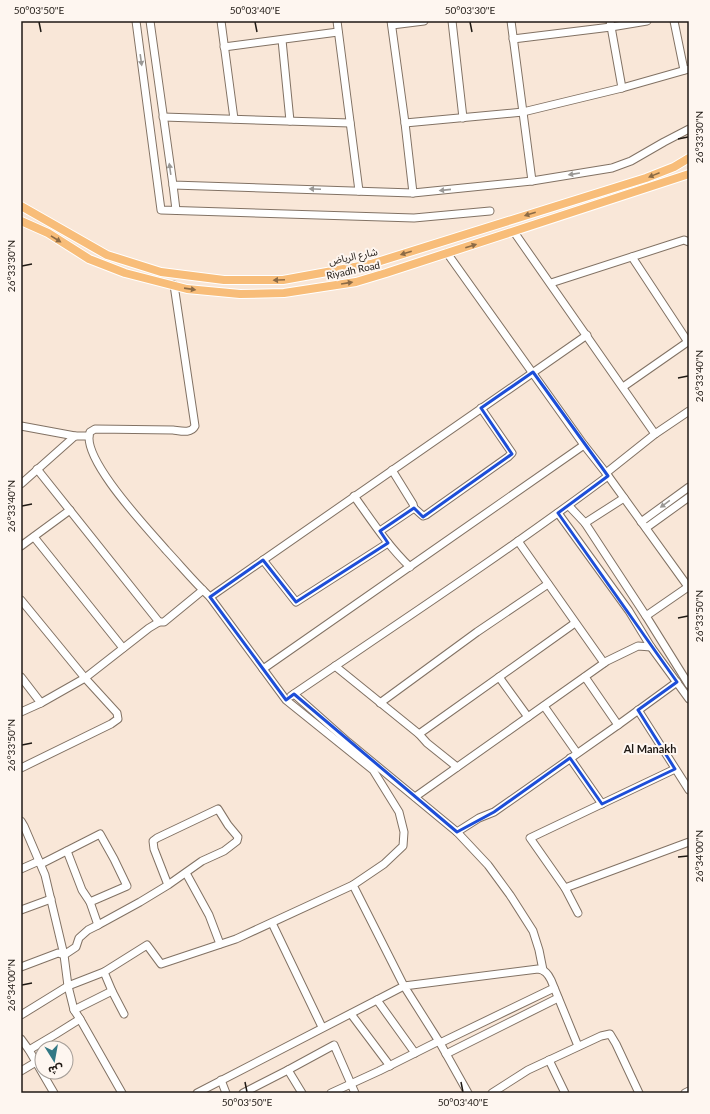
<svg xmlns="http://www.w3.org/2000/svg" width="710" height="1114" font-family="Lato,'Noto Sans Arabic',sans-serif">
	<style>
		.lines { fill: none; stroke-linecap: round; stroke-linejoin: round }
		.minor-casing { stroke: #827264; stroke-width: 9 }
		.major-casing { stroke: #fff; stroke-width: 10 }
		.minor { stroke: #fff; stroke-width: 7 }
		.major { stroke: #f8bd79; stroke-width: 8 }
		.oneway { fill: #9a9895 }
		.oneway2 { fill: #8c6b46 }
		.marked { fill: none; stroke: #1d4ed8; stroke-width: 3; stroke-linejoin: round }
		.ticks { fill: none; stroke: #1f1914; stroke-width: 1.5 }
		.labels { text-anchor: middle; stroke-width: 4; stroke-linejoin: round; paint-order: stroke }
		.street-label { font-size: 10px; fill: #1f1914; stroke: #fef6f0 }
		.neighbourhood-label { font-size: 11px; font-weight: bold; fill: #1f1914; stroke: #fef6f0 }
		.neatline { fill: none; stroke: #1f1914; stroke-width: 1.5 }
		.ticks-label { font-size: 10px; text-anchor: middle; fill: #1f1914 }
	</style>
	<rect width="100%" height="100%" fill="#f9e7d8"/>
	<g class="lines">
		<g class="minor-casing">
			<g id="minor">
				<path d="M 136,21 L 161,210 L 414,218 L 490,211"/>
				<path d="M 150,21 L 173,185 L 413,193 L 532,181 L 612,168 L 631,161 L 664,142 L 689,129"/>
				<path d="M 221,21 L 234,119"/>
				<path d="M 337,21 L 359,191"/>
				<path d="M 391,21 L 405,123 L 413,193"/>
				<path d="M 452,21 L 463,118"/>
				<path d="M 511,21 L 532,181"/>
				<path d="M 610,21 L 622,88"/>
				<path d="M 674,21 L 684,70"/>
				<path d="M 392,25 L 424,21"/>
				<path d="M 513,39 L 611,27 L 647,21"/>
				<path d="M 282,40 L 290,121"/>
				<path d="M 224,47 L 338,32"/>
				<path d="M 163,117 L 350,123"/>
				<path d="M 405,123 L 523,112 L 622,88 L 689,69"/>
				<path d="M 173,185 L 176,210"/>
				<path d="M 514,232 L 655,434"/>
				<path d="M 447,253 L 584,445 L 606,473 L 689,588"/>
				<path d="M 632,257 L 688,342"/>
				<path d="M 551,283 L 684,240 L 689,242"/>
				<path d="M 174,285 L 195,426 C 191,434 181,431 173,430 L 95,429 L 90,432 C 80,458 149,530 166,550 C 181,566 194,582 210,597 L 286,700 L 373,770 L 399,812 L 404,832 L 403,846 L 384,864 L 353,885 L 404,986 L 197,1093"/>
				<path d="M 623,387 L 689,341"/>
				<path d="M 21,426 L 75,436"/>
				<path d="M 37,469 L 159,622"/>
				<path d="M 392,470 L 413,504 L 414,508 L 423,516 L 426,515 L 508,457 L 512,453 L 481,408"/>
				<path d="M 606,473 L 655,434 L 689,411"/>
				<path d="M 21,484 L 75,436 L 89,436"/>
				<path d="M 354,496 C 372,521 388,546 410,567"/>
				<path d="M 569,506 L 585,523 L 646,616 L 689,685"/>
				<path d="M 558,513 L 629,611 L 651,647 L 689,699"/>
				<path d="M 641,522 L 689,487"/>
				<path d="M 585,523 L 624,498"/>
				<path d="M 646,528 L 689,497"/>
				<path d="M 380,531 L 414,508"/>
				<path d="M 34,537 L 123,648"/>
				<path d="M 518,541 L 604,663"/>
				<path d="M 21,546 L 70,510"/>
				<path d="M 263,560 L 296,602 L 388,543"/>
				<path d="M 210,597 L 587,335"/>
				<path d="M 21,600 L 85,678 L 117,713 L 118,719 L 111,724 L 21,768"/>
				<path d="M 646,616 L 688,587"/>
				<path d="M 335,666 L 419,734"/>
				<path d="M 263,669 L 584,445"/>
				<path d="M 21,677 L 41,703"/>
				<path d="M 499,677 L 528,717"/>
				<path d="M 585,677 L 618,725 L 677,682"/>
				<path d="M 294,694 L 348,742 L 457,832 L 479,818 L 494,812 L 618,725"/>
				<path d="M 291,696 C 397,624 505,553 608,476"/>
				<path d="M 380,703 L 477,632 L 548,584"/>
				<path d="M 544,706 L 577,753"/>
				<path d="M 638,710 L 689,790"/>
				<path d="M 21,712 L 41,703 L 85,678 L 149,628 L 159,622 L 164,622 L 203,590"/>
				<path d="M 570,758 L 602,804"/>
				<path d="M 457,767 L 427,743 L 419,734 L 575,623"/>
				<path d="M 415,797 L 607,661 L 638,646 L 651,647"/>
				<path d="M 21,821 L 24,826 L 45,875 L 64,955 L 76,947 L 79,938 L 88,930 L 98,925"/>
				<path d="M 457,832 L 488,865 L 510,895 L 533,931 L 539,950 L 543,970"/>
				<path d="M 67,851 L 82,890 L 90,902"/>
				<path d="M 41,864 L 100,834 L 114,859 L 127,886 L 90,902 L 98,925 L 140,902 L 168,885 L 202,861 L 224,851 L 237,841 L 238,837 L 228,825 L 218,809 L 157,838 L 153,841 L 154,849 L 168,885"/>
				<path d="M 21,869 L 39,861"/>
				<path d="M 186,873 L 209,915 L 220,944"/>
				<path d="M 565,888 L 530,838 L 675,769"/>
				<path d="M 21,910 L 51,899"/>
				<path d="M 578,913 L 565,888 L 689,842"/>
				<path d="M 272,923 L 322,1027"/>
				<path d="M 21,967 L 58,953 L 64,955 L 68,986 L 104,972"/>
				<path d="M 112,991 L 124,1014"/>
				<path d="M 377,1000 L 415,1053"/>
				<path d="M 351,1014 L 390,1066"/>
				<path d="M 21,1015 L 68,986 L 74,1010"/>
				<path d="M 80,1019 L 122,1093"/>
				<path d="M 21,1039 L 29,1050 L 54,1093"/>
				<path d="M 440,1043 L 554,988"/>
				<path d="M 29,1050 L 56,1034 L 80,1019 L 74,1010 L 112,991 L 104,972 L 147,945 L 161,964 L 236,939 L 353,885"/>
				<path d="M 446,1054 L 558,998"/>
				<path d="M 549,1060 L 565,1093"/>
				<path d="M 288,1070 L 334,1045 L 355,1093"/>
				<path d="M 21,1071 L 36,1062"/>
				<path d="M 221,1080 L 226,1093"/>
				<path d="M 243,1093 L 288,1070 L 302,1093"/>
				<path d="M 331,1093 L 379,1071 L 439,1041"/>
				<path d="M 468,1093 L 440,1043 L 404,986 L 538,969 C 545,970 548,974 551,980 L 578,1046"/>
				<path d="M 492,1093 L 528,1070 L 601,1036 L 610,1034 L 616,1044 L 639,1093"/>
				<path d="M 685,1093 L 689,1091"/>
			</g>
		</g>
		<g class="major-casing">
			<g id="major">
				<path d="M 21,206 L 107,255 L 161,272 L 224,280 L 283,280 L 371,264 L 646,178 L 674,167 L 689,158"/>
				<path d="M 21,221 L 48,233 L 89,259 L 125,273 L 187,289 L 240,294 L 284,293 L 356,282 L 386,273 L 689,174"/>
			</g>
		</g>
		<use href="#minor" class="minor"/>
		<use href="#major" class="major"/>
	</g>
	<defs><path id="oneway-solid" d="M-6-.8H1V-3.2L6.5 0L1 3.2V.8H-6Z"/></defs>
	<g class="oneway">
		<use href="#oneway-solid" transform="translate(141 60) rotate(82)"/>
		<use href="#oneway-solid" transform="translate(170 169) rotate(-98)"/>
		<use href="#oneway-solid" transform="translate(574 174) rotate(171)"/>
		<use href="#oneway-solid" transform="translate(315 189) rotate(-178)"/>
		<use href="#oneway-solid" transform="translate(445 190) rotate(174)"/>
		<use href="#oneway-solid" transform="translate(665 504) rotate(144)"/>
	</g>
	<g class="oneway2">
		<use href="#oneway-solid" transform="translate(654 175) rotate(158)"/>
		<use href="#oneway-solid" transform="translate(530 214) rotate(163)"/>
		<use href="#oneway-solid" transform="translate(56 239) rotate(32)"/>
		<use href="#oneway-solid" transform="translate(471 246) rotate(-18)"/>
		<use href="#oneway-solid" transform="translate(406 253) rotate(163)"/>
		<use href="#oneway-solid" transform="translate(279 280) rotate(178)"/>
		<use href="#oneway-solid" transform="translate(347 283) rotate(-9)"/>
		<use href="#oneway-solid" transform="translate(190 289) rotate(8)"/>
	</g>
	<path class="marked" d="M 533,372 L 608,476 L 558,513 L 677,682 L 638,710 L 675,769 L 602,804 L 570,758 L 494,812 L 457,832 L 294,694 L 286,700 L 210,597 L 263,560 L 296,602 L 388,543 L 380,531 L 414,508 L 423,517 L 512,454 L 481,408 Z"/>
	<path class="ticks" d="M 39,22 L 41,32M 255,22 L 257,32M 470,22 L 472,32M 678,139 L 688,137M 22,266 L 32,264M 678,378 L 688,376M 22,506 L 32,504M 678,618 L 688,616M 22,745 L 32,743M 678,857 L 688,856M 22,985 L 32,983M 245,1082 L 247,1092M 461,1082 L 463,1092"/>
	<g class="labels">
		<g class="street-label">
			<text transform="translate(353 256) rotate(-12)" y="4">شارع الرياض</text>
			<text transform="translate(353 270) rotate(-12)" y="4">Riyadh Road</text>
		</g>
		<g class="neighbourhood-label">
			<text x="650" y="753">Al Manakh</text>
		</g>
	</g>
	<rect width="710" height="1114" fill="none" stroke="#fef6f0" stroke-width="44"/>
	<g transform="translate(54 1060) rotate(169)"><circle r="19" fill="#fef6f0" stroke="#a59e98"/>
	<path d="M0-3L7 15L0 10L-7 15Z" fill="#327885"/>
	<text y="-6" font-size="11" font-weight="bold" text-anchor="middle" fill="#1f1914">ش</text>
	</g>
	<rect x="22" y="22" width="666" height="1070" class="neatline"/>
	<g class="ticks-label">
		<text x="39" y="14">50°03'50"E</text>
		<text x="255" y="14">50°03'40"E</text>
		<text x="470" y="14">50°03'30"E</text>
		<text transform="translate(699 137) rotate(-90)" y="4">26°33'30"N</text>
		<text transform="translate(11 266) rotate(-90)" y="4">26°33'30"N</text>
		<text transform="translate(699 376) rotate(-90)" y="4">26°33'40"N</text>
		<text transform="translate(11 506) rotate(-90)" y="4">26°33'40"N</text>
		<text transform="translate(699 616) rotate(-90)" y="4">26°33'50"N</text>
		<text transform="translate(11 745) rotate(-90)" y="4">26°33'50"N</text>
		<text transform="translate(699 856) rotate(-90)" y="4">26°34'00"N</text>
		<text transform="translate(11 985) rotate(-90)" y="4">26°34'00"N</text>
		<text x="247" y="1106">50°03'50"E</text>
		<text x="463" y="1106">50°03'40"E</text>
	</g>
</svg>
